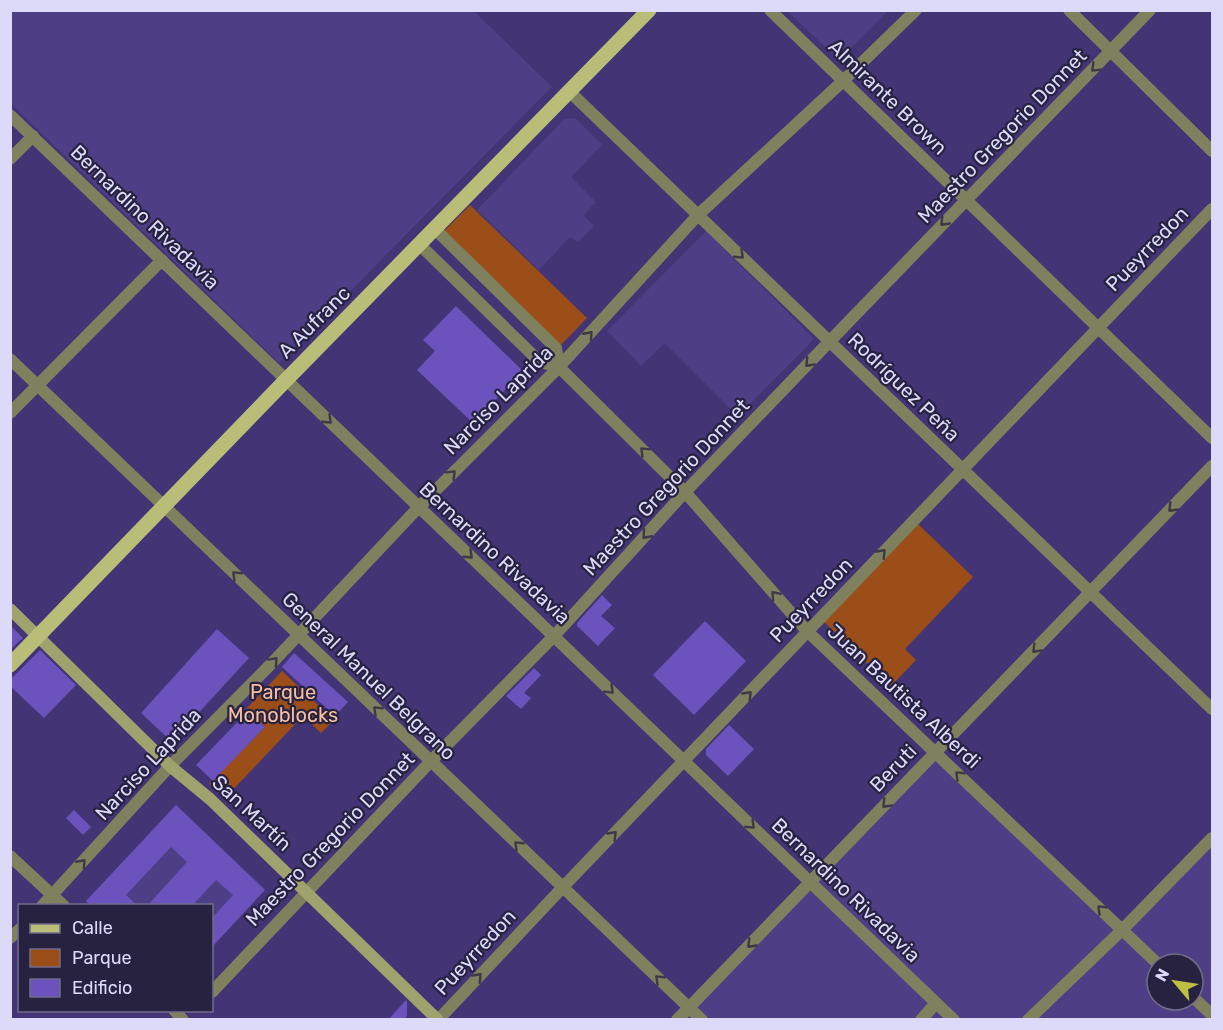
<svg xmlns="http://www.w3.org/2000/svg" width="1223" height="1030" font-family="Rubik,sans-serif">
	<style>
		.built { fill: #4e3e85; fill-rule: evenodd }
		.green { fill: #9b4e18 }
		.building { fill: #6b52bc }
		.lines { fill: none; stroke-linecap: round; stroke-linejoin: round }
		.minor { stroke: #7e805e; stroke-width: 12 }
		.secondary { stroke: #a0a26d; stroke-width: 12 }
		.primary { stroke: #babd77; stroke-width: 15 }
		.oneway { stroke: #3d3a48 }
		.labels { text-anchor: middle; stroke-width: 4.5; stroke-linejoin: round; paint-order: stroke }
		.street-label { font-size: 20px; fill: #dddaf9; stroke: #272240 }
		.park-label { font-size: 20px; fill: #f5be9f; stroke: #272240 }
	</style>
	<rect width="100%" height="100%" fill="#423475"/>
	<g class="built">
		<path d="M 10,11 L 474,11 L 552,87 L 279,363 L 11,104 Z"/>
		<path d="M 787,11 L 888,11 L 839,60 Z"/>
		<path d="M 575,118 L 602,145 L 571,177 L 596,202 L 583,215 L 594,226 L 578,242 L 570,237 L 539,270 L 477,210 L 564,119 Z"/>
		<path d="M 706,231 L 814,339 L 738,416 L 665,343 L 641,366 L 607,331 Z"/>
		<path d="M 936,752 L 1122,929 L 1212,838 L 1212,1019 L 680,1020 ZM 1157,964 L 1193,964 L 1193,1000 L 1157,1000 Z"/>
		<path d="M 176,805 L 265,889 L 212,947 L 212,906 L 91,906 L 86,901 Z"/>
	</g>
	<g class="green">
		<path d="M 470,205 L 587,318 L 561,345 L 443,232 Z"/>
		<path d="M 918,524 L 973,577 L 905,649 L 916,660 L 891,686 L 824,622 Z"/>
		<path d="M 282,671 L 334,720 L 321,733 L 303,716 L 225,798 L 209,784 L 265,727 L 246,709 Z"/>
	</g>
	<g class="building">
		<path d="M 456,306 L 523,371 L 473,423 L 417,370 L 435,351 L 423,340 Z"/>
		<path d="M 602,595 L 612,605 L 601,616 L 615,628 L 598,646 L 577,626 L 577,623 Z"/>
		<path d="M 705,621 L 746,661 L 694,715 L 653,675 Z"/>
		<path d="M 10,625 L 23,638 L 10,650 Z"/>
		<path d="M 217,629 L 249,658 L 172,742 L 141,713 Z"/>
		<path d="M 40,650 L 76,685 L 44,718 L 10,686 L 10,680 Z"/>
		<path d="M 294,653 L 348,702 L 335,716 L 282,667 Z"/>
		<path d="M 534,668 L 541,675 L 524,693 L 531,698 L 521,709 L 506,696 Z"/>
		<path d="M 248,711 L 265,727 L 213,781 L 196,765 Z"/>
		<path d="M 729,725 L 754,749 L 728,776 L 706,755 L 706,749 Z"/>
		<path d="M 176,805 L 265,890 L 212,947 L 212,918 L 233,895 L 216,880 L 192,906 L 147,906 L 187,862 L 171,847 L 126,895 L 138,906 L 91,906 L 86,901 Z"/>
		<path d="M 74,810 L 91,827 L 83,835 L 66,818 Z"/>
		<path d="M 406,1000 L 407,1002 L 407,1016 L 404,1020 L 388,1020 Z"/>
	</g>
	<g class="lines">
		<g class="minor">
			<path d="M 770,10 L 1212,438"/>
			<path d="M 1069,10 L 1212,151"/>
			<path d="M 570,92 L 1212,709"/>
			<path d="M 10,115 L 954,1020"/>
			<path d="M 10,159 L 33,136"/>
			<path d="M 435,229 L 556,348 L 559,367"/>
			<path d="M 420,245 L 540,362 L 559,367 L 685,492 L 807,631 L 1158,964"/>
			<path d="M 10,359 L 702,1020"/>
			<path d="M 10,413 L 162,260"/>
			<path d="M 10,856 L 64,906"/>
			<path d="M 42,906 L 170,766 L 272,663 L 418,508 L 559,367 L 698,215 L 843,81 L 916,10"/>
			<path d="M 10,938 L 20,929"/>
			<path d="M 212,992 L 431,761 L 554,636 L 685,492 L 829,342 L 1150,10"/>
			<path d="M 1193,997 L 1212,1015"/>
			<path d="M 174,1010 L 183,1020"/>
			<path d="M 438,1020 L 563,887 L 1212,209"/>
			<path d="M 677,1020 L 1212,466"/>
			<path d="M 921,1020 L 936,1003"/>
			<path d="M 1028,1020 L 1122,930 L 1212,838"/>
		</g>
		<path class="secondary" d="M 10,609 L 170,766 L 210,799 L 438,1020"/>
		<path class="primary" d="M 10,665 L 286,380 L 649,10"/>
	</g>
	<defs><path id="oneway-chevron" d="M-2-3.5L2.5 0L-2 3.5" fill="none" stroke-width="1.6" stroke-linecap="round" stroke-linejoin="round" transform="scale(1.5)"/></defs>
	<g class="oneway">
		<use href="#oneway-chevron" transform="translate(1095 68) rotate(135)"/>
		<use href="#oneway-chevron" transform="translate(944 222) rotate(134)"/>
		<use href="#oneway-chevron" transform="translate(740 255) rotate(44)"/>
		<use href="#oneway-chevron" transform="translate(589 335) rotate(-48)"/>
		<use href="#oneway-chevron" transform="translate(809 363) rotate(134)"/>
		<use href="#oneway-chevron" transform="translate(328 420) rotate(44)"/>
		<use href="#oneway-chevron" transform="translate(644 451) rotate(-135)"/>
		<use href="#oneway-chevron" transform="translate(452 474) rotate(-45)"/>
		<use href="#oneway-chevron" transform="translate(1172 508) rotate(134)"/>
		<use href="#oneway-chevron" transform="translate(646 535) rotate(132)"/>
		<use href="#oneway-chevron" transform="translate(882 553) rotate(-46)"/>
		<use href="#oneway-chevron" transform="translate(469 555) rotate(43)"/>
		<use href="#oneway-chevron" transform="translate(236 575) rotate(-136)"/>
		<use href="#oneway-chevron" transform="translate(775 595) rotate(-131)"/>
		<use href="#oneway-chevron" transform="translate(1036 649) rotate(134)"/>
		<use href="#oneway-chevron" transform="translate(274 661) rotate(-47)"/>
		<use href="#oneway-chevron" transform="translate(610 690) rotate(44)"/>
		<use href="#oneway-chevron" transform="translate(748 695) rotate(-46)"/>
		<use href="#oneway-chevron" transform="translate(377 710) rotate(-136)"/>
		<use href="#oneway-chevron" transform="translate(959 775) rotate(-136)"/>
		<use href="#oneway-chevron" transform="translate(886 804) rotate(134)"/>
		<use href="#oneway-chevron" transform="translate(751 825) rotate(44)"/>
		<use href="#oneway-chevron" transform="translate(613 835) rotate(-46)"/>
		<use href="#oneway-chevron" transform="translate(518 845) rotate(-136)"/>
		<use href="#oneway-chevron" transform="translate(82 863) rotate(-48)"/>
		<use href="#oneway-chevron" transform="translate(1101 909) rotate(-136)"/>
		<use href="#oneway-chevron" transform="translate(751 944) rotate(134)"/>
		<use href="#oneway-chevron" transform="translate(478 977) rotate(-47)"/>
		<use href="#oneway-chevron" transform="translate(659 979) rotate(-136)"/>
	</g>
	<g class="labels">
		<g class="street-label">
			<text transform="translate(888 97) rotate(44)" y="7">Almirante Brown</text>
			<text transform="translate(1002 136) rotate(-46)" y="7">Maestro Gregorio Donnet</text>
			<text transform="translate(145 217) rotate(44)" y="7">Bernardino Rivadavia</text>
			<text transform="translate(1147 249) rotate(-46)" y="7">Pueyrredon</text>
			<text transform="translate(314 322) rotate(-45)" y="7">A Aufranc</text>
			<text transform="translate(904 387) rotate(44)" y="7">Rodríguez Peña</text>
			<text transform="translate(498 400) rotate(-45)" y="7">Narciso Laprida</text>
			<text transform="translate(666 487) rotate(-47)" y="7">Maestro Gregorio Donnet</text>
			<text transform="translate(495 553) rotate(43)" y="7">Bernardino Rivadavia</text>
			<text transform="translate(811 600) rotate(-46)" y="7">Pueyrredon</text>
			<text transform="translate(369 676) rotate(44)" y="7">General Manuel Belgrano</text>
			<text transform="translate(904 696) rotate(43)" y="7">Juan Bautista Alberdi</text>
			<text transform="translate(148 764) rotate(-47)" y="7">Narciso Laprida</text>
			<text transform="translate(893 768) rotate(-46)" y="7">Beruti</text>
			<text transform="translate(252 813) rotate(43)" y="7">San Martín</text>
			<text transform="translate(330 839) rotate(-46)" y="7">Maestro Gregorio Donnet</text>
			<text transform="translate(846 890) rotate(44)" y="7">Bernardino Rivadavia</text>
			<text transform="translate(475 952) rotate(-47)" y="7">Pueyrredon</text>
		</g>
		<g class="park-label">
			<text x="283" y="699">Parque<tspan x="283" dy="23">Monoblocks</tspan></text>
		</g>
	</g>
	<rect width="1223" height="1030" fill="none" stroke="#dddaf9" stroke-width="24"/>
	<rect x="18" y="904" width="195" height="108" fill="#272240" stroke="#706c8a" stroke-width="1.5"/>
	<rect x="30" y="924" width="30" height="9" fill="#babd77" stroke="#706c8a" stroke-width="1.5"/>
	<text x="72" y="934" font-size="18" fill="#dddaf9">Calle</text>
	<rect x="30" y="949" width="30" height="18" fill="#9b4e18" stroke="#706c8a" stroke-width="1.5"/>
	<text x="72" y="964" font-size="18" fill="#dddaf9">Parque</text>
	<rect x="30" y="979" width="30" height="18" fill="#6b52bc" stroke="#706c8a" stroke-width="1.5"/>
	<text x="72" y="994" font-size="18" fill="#dddaf9">Edificio</text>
	<g transform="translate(1175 982) rotate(299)"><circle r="28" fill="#272240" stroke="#706c8a" stroke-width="1.5"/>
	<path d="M0-4.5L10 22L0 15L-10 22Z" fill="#bdbf43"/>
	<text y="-9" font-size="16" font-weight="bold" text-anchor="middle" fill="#dddaf9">N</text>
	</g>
</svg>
